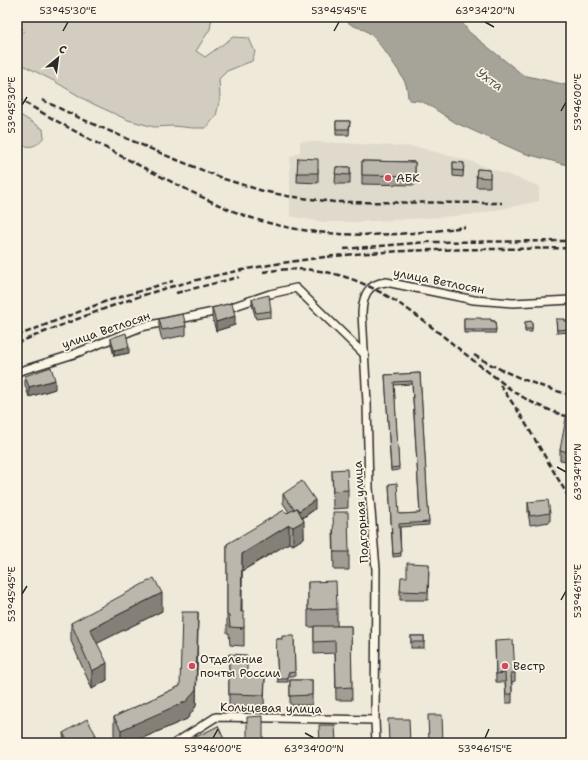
<svg xmlns="http://www.w3.org/2000/svg" width="588" height="760" font-family="'Shantell Sans',sans-serif">
	<style>
		.built { fill: #e0dacc }
		.green { fill: #d2cdc0; stroke: #7e7c76 }
		.water { fill: #a6a399; stroke: #75736d }
		.lines { fill: none; stroke-linecap: round; stroke-linejoin: round }
		.minor-casing { stroke: #2b2b2b; stroke-width: 10 }
		.minor { stroke: #fcf5e5; stroke-width: 7 }
		.rail { stroke: #2b2b2b; stroke-width: 2.5; stroke-dasharray: 6 3; stroke-linecap: butt }
		.wall { fill: #a29d94; stroke: #2b2b2b }
		.shaded-wall { fill: #848078; stroke: #2b2b2b }
		.building { fill: #bcb7ac; stroke: #2b2b2b }
		.ticks { fill: none; stroke: #2b2b2b; stroke-width: 1.5 }
		.poi-dot { fill: #d1495b; stroke: #fcf5e5; stroke-width: 1.5 }
		.labels { text-anchor: middle; stroke-width: 3.5; stroke-linejoin: round; paint-order: stroke }
		.poi-label { font-size: 12px; fill: #2b2b2b; stroke: #fcf5e5; text-anchor: start }
		.street-label { font-size: 12px; fill: #2b2b2b; stroke: #fcf5e5 }
		.water-label { font-size: 13px; font-style: italic; fill: #565552; stroke: #fcf5e5 }
		.neatline { fill: none; stroke: #2b2b2b; stroke-width: 1.5 }
		.ticks-label { font-size: 10px; text-anchor: middle; fill: #2b2b2b }
	</style>
	<rect width="100%" height="100%" fill="#efe9da"/>
	<filter id="ink" filterUnits="userSpaceOnUse"><feTurbulence type="fractalNoise" baseFrequency=".025" numOctaves="2"/><feDisplacementMap in="SourceGraphic" scale="8" xChannelSelector="R" yChannelSelector="G"/><feConvolveMatrix kernelMatrix="1 2 1 2 8 2 1 2 1" color-interpolation-filters="sRGB"/></filter>
	<g filter="url(#ink)">
		<path class="built" d="M 300,141 L 417,147 L 473,162 L 539,186 L 539,201 L 477,214 L 442,217 L 359,222 L 323,222 L 290,216 L 290,157 L 300,152 Z"/>
		<g class="green">
			<path d="M 17,17 L 212,17 L 210,29 L 196,51 L 205,57 L 233,37 L 249,38 L 255,52 L 252,61 L 227,71 L 219,79 L 220,98 L 216,116 L 206,128 L 193,128 L 173,126 L 154,127 L 128,120 L 89,102 L 54,81 L 17,62 L 17,36 L 24,31 L 17,22 Z"/>
			<path d="M 17,113 L 43,129 L 44,137 C 35,148 31,148 17,144 Z"/>
		</g>
		<path class="water" d="M 344,17 L 458,17 L 469,32 L 523,75 L 571,86 L 571,166 L 523,153 L 456,123 L 427,104 L 420,101 L 409,100 C 407,96 408,90 406,85 C 403,75 377,39 369,33 C 359,25 351,29 344,17 Z"/>
		<g class="lines">
			<g class="minor-casing">
				<g id="minor">
					<path d="M 17,372 L 74,354 L 141,327 L 223,310 L 270,294 L 296,288 L 364,354"/>
					<path d="M 175,743 L 216,717 L 375,720"/>
					<path d="M 376,743 L 375,720 L 376,569 L 369,488 L 367,403 L 362,313 C 363,296 367,284 386,282 L 474,300 L 513,303 L 571,300"/>
				</g>
			</g>
			<use href="#minor" class="minor"/>
			<g class="rail">
				<path d="M 17,98 C 66,127 116,154 166,179 C 200,196 233,214 269,223 C 333,240 401,236 465,227"/>
				<path d="M 42,100 L 84,120 L 165,155 L 224,179 L 263,191 L 287,196 L 334,202 L 502,203"/>
				<path d="M 344,249 L 427,242 L 571,241"/>
				<path d="M 263,272 C 361,255 416,317 487,371 C 498,379 509,389 521,396 C 537,406 554,412 571,418"/>
				<path d="M 176,293 L 239,277"/>
				<path d="M 17,336 L 104,302 L 173,281"/>
				<path d="M 17,343 C 67,323 118,302 170,287 C 213,275 258,266 303,260 C 392,247 482,250 571,248"/>
				<path d="M 474,355 C 504,373 537,386 571,395"/>
				<path d="M 500,385 L 520,414 L 571,501"/>
			</g>
		</g>
		<g class="wall">
			<path d="M 336,121 L 350,121 L 349,135 L 336,135 Z"/>
			<path d="M 298,158 L 318,168 L 318,183 L 297,182 Z"/>
			<path d="M 362,161 L 415,162 L 415,185 L 362,184 Z"/>
			<path d="M 453,162 L 464,163 L 463,177 L 453,176 Z"/>
			<path d="M 336,167 L 350,167 L 350,184 L 335,184 Z"/>
			<path d="M 477,169 L 490,170 L 490,187 L 476,187 Z"/>
			<path d="M 252,299 L 271,311 L 271,317 L 256,319 L 252,305 Z"/>
			<path d="M 212,308 L 235,325 L 216,331 L 212,317 Z"/>
			<path d="M 464,318 L 495,321 L 496,333 L 464,333 Z"/>
			<path d="M 159,319 L 186,326 L 186,335 L 162,340 L 159,328 Z"/>
			<path d="M 556,319 L 565,321 L 571,321 L 571,332 L 557,333 Z"/>
			<path d="M 532,321 L 532,332 L 525,332 L 525,322 Z"/>
			<path d="M 111,338 L 129,353 L 114,356 L 111,344 Z"/>
			<path d="M 420,373 L 429,525 L 400,527 L 401,556 L 393,557 L 389,484 L 399,514 L 420,513 L 412,384 L 394,385 L 399,470 L 391,471 L 385,375 Z"/>
			<path d="M 25,376 L 55,389 L 29,397 L 25,385 Z"/>
			<path d="M 571,419 L 571,462 L 560,460 L 560,450 Z"/>
			<path d="M 332,470 L 348,490 L 348,508 L 333,509 Z"/>
			<path d="M 283,494 L 315,509 L 303,518 L 304,538 L 293,545 L 289,543 L 242,571 L 242,612 L 244,628 L 244,646 L 230,645 L 229,633 L 227,633 L 227,544 L 289,512 L 283,503 Z"/>
			<path d="M 528,502 L 550,513 L 550,522 L 530,525 L 528,512 Z"/>
			<path d="M 333,530 L 349,552 L 349,570 L 334,570 Z"/>
			<path d="M 429,564 L 428,600 L 400,600 L 400,591 L 407,577 Z"/>
			<path d="M 308,582 L 337,609 L 337,626 L 351,626 L 352,700 L 336,700 L 335,653 L 314,654 L 314,627 L 308,627 Z"/>
			<path d="M 162,611 L 97,643 L 107,680 L 92,689 L 71,641 L 71,623 Z"/>
			<path d="M 198,630 L 196,706 L 187,719 L 131,743 L 118,743 L 114,735 L 114,717 L 180,686 Z"/>
			<path d="M 294,636 L 295,676 L 288,676 L 288,682 L 278,682 L 276,639 L 282,639 Z"/>
			<rect x="411" y="636" width="13" height="12"/>
			<path d="M 495,641 L 515,673 L 515,681 L 512,682 L 512,703 L 506,703 L 505,682 L 496,682 Z"/>
			<path d="M 229,654 L 247,676 L 265,677 L 264,707 L 229,706 Z"/>
			<rect x="290" y="680" width="22" height="25"/>
			<path d="M 63,733 L 96,743 L 64,743 Z"/>
		</g>
		<g class="shaded-wall">
			<path d="M 235,316 L 235,325 L 216,331 L 216,322 Z"/>
			<path d="M 129,347 L 129,353 L 114,356 L 114,350 Z"/>
			<path d="M 55,380 L 55,389 L 29,397 L 29,387 Z"/>
			<path d="M 315,500 L 315,509 L 296,522 L 296,513 Z"/>
			<path d="M 304,521 L 304,538 L 293,545 L 293,527 Z"/>
			<path d="M 289,525 L 289,543 L 242,571 L 241,630 L 242,554 Z"/>
			<path d="M 162,593 L 162,611 L 90,647 L 90,629 Z"/>
			<path d="M 198,612 L 196,706 L 187,719 L 131,743 L 121,743 L 121,730 L 196,689 Z"/>
			<path d="M 107,663 L 107,680 L 92,689 L 92,671 Z"/>
			<path d="M 96,735 L 96,743 L 82,743 Z"/>
			<path d="M 224,739 L 224,743 L 215,743 Z"/>
		</g>
		<g class="building">
			<path d="M 336,121 L 350,121 L 349,129 L 336,129 Z"/>
			<path d="M 298,158 L 318,159 L 318,173 L 297,173 Z"/>
			<path d="M 362,161 L 415,162 L 415,176 L 362,175 Z"/>
			<path d="M 453,162 L 464,163 L 463,171 L 453,170 Z"/>
			<path d="M 336,167 L 350,167 L 350,175 L 335,174 Z"/>
			<path d="M 477,169 L 490,170 L 490,178 L 476,177 Z"/>
			<path d="M 269,295 L 271,311 L 256,313 L 252,299 Z"/>
			<path d="M 232,303 L 235,316 L 216,322 L 212,308 Z"/>
			<path d="M 183,314 L 186,326 L 162,330 L 159,319 Z"/>
			<path d="M 464,318 L 481,318 L 481,319 L 491,319 L 491,321 L 495,321 L 496,330 L 464,330 Z"/>
			<path d="M 556,319 L 565,319 L 565,321 L 571,321 L 571,329 L 557,330 Z"/>
			<path d="M 532,321 L 532,329 L 525,329 L 525,322 Z"/>
			<path d="M 126,333 L 129,347 L 114,350 L 111,338 Z"/>
			<path d="M 51,367 L 55,380 L 29,387 L 25,376 Z"/>
			<path d="M 420,373 L 429,522 L 399,524 L 401,553 L 393,554 L 389,484 L 397,483 L 399,514 L 420,513 L 412,381 L 394,382 L 399,467 L 391,468 L 385,375 Z"/>
			<path d="M 566,418 L 571,419 L 571,453 L 560,450 Z"/>
			<path d="M 347,469 L 348,490 L 333,491 L 332,470 Z"/>
			<path d="M 302,481 L 315,500 L 299,511 L 297,508 L 294,509 L 283,494 Z"/>
			<path d="M 548,500 L 550,513 L 530,516 L 528,502 Z"/>
			<path d="M 297,508 L 304,521 L 293,527 L 289,525 L 242,554 L 241,612 L 244,612 L 244,628 L 230,627 L 229,616 L 227,615 L 227,544 L 284,510 L 287,513 Z"/>
			<path d="M 333,512 L 348,512 L 349,552 L 334,552 Z"/>
			<path d="M 407,563 L 429,564 L 428,592 L 400,591 L 401,577 L 407,577 Z"/>
			<path d="M 154,578 L 162,593 L 90,629 L 107,663 L 92,671 L 71,623 Z"/>
			<path d="M 336,581 L 337,609 L 308,610 L 308,582 Z"/>
			<path d="M 182,612 L 198,612 L 196,689 L 187,701 L 121,730 L 114,717 L 180,686 Z"/>
			<path d="M 314,626 L 351,626 L 352,687 L 336,688 L 335,641 L 314,642 Z"/>
			<path d="M 282,636 L 294,636 L 295,672 L 288,673 L 288,679 L 278,679 L 276,639 L 282,639 Z"/>
			<rect x="411" y="636" width="13" height="6"/>
			<path d="M 513,640 L 515,673 L 511,673 L 512,694 L 506,694 L 505,673 L 496,674 L 495,641 Z"/>
			<path d="M 229,654 L 247,655 L 247,676 L 265,677 L 264,695 L 229,694 Z"/>
			<path d="M 290,680 L 312,680 L 312,695 L 290,696 Z"/>
			<path d="M 428,715 L 442,715 L 443,743 L 429,743 Z"/>
			<path d="M 263,716 L 263,743 L 247,743 L 247,717 Z"/>
			<path d="M 87,719 L 96,735 L 82,743 L 69,743 L 63,733 Z"/>
			<path d="M 388,719 L 409,719 L 410,743 L 389,743 Z"/>
			<path d="M 319,725 L 335,725 L 336,743 L 320,743 Z"/>
			<path d="M 218,726 L 224,739 L 215,743 L 184,743 Z"/>
		</g>
	</g>
	<path class="ticks" d="M 485,22 L 494,27M 63,31 L 68,22M 334,31 L 339,22M 22,105 L 27,97M 561,111 L 566,102M 557,467 L 566,472M 22,594 L 27,586M 561,600 L 566,591M 305,733 L 314,738M 213,738 L 218,729M 485,738 L 489,729"/>
	<g class="poi-dot">
		<circle cx="388" cy="178" r="4"/>
		<circle cx="192" cy="666" r="4"/>
		<circle cx="505" cy="666" r="4"/>
	</g>
	<g class="labels">
		<g class="poi-label">
			<text x="396" y="182">АБК</text>
			<text x="200" y="663">Отделение<tspan x="200" dy="14">почты России</tspan></text>
			<text x="513" y="670">Вестр</text>
		</g>
		<g class="street-label">
			<text transform="translate(439 281) rotate(11)" y="4">улица Ветлосян</text>
			<text transform="translate(106 330) rotate(-19)" y="4">улица Ветлосян</text>
			<text transform="translate(361 512) rotate(-94)" y="4">Подгорная улица</text>
			<text transform="translate(271 708) rotate(1)" y="4">Кольцевая улица</text>
		</g>
		<g class="water-label">
			<text transform="translate(490 79) rotate(35)" y="5">Ухта</text>
		</g>
	</g>
	<rect width="588" height="760" fill="none" stroke="#fcf5e5" stroke-width="44"/>
	<g transform="translate(58 58) rotate(29)" stroke="#fcf5e5" stroke-width="3" paint-order="stroke">
	<path d="M0-3L7 15L0 10L-7 15Z" fill="#2b2b2b"/>
	<text y="-6" font-size="11" font-weight="bold" text-anchor="middle" fill="#2b2b2b">С</text>
	</g>
	<rect x="22" y="22" width="544" height="716" class="neatline"/>
	<g class="ticks-label">
		<text x="68" y="14">53°45'30"E</text>
		<text x="339" y="14">53°45'45"E</text>
		<text x="485" y="14">63°34'20"N</text>
		<text transform="translate(577 102) rotate(-90)" y="4">53°46'00"E</text>
		<text transform="translate(11 105) rotate(-90)" y="4">53°45'30"E</text>
		<text transform="translate(577 472) rotate(-90)" y="4">63°34'10"N</text>
		<text transform="translate(577 591) rotate(-90)" y="4">53°46'15"E</text>
		<text transform="translate(11 594) rotate(-90)" y="4">53°45'45"E</text>
		<text x="213" y="752">53°46'00"E</text>
		<text x="314" y="752">63°34'00"N</text>
		<text x="485" y="752">53°46'15"E</text>
	</g>
</svg>
